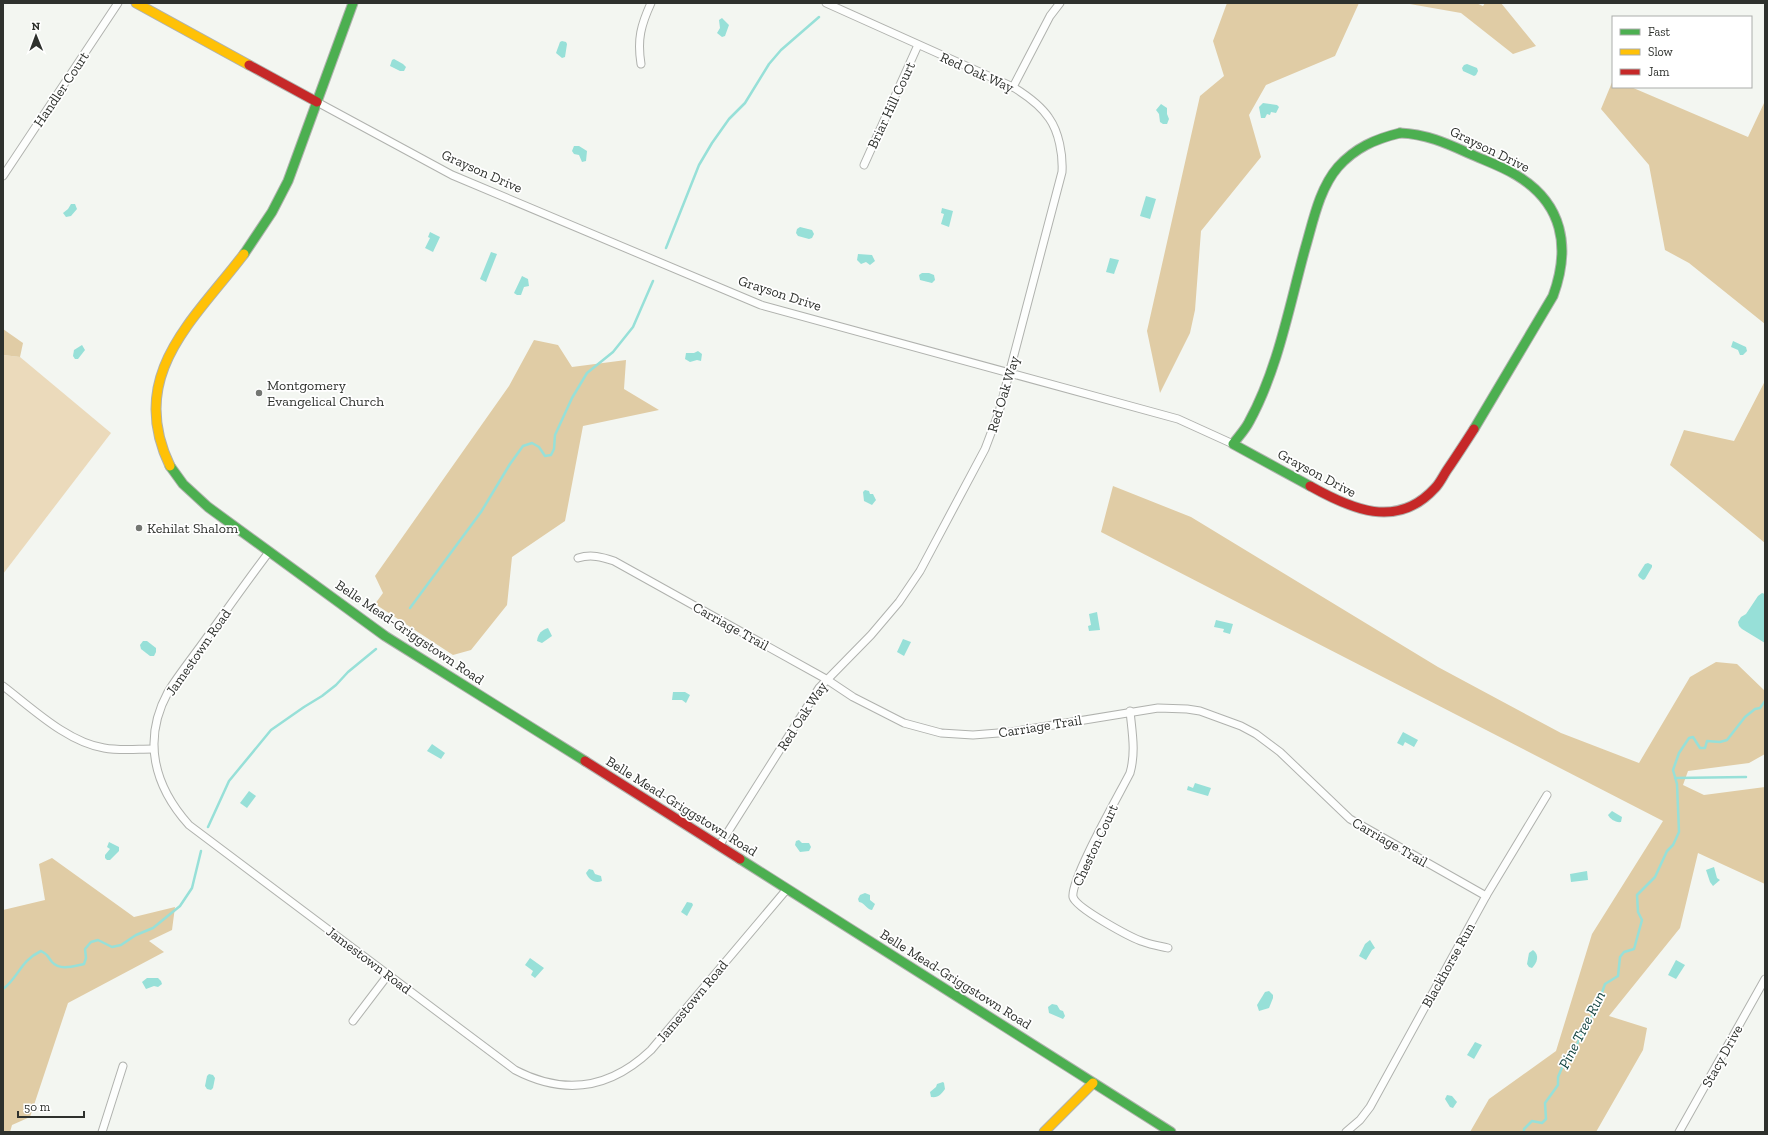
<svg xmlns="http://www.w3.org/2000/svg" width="1768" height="1135" font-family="'Zilla Slab',serif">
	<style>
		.green { fill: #ebdabb }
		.forest { fill: #e0cca5 }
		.water { fill: #97e0d8 }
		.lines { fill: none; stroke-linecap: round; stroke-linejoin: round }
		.stream { stroke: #97e0d8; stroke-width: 2.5 }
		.street-casing { stroke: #b0b2ae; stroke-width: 9 }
		.fast-casing { stroke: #b0b2ae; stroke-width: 11 }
		.slow-casing { stroke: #b0b2ae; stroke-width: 11 }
		.jam-casing { stroke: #b0b2ae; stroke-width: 11 }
		.street { stroke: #fdfefd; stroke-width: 7 }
		.fast { stroke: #4caf50; stroke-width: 9 }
		.slow { stroke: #ffc107; stroke-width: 9 }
		.jam { stroke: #c62828; stroke-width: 9 }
		.poi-dot { fill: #737672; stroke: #fff; stroke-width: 1.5 }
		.labels { text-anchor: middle; stroke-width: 3.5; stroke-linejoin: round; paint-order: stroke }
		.street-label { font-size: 14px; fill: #2e312d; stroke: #fff }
		.poi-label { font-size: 14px; fill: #2e312d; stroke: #fff; text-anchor: start }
		.water-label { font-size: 15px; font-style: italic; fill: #0e3f3b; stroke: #fff }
	</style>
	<rect width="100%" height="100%" fill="#f3f6f1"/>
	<path class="green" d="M 3,355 L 20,357 L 111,433 L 3,574 Z"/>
	<g class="forest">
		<path d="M 1227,3 L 1359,3 L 1335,56 L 1266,85 L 1249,115 L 1261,157 L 1201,231 L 1195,310 L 1190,333 L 1160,393 L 1147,331 L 1200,96 L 1224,76 L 1213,41 Z"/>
		<path d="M 1404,3 L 1476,3 L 1483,6 L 1485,3 L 1501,3 L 1536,46 L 1513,54 L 1461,13 Z"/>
		<path d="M 1613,80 L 1613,87 L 1631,87 L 1748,137 L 1765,101 L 1765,324 L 1689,263 L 1665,250 L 1649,165 L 1601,109 Z"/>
		<path d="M 3,329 L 23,343 L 20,357 L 3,355 Z"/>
		<path d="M 534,340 L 558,345 L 572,367 L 626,360 L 624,389 L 659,410 L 583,426 L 565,521 L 512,557 L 507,605 L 471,650 L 453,655 L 375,604 L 383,593 L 375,576 L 509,386 Z"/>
		<path d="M 1765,381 L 1765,543 L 1670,465 L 1684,430 L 1734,441 Z"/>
		<path d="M 1113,486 L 1191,517 L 1438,667 L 1561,733 L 1639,763 L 1690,677 L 1716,662 L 1737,664 L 1765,691 L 1765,754 L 1749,763 L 1688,771 L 1683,785 L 1704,795 L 1765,787 L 1765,884 L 1698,853 L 1680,928 L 1609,1016 L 1647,1028 L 1643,1050 L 1596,1132 L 1470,1132 L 1489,1099 L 1556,1051 L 1592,934 L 1663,821 L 1101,532 Z"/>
		<path d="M 52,858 L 134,917 L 175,907 L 172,930 L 149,941 L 164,952 L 68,1003 L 30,1117 L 12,1125 L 10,1132 L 3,1132 L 3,910 L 45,900 L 39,864 Z"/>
	</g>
	<g class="water">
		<path d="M 722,18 L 729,25 L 725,36 L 722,37 L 717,33 L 720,28 L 719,20 Z"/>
		<path d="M 562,41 L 566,42 L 567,44 L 565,57 L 562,58 L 556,53 L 560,42 Z"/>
		<path d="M 394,59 L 403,64 L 406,67 L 404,71 L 400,71 L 390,66 L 392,60 Z"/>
		<path d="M 1467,64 L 1477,68 L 1478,71 L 1476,75 L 1474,76 L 1463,71 L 1462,68 L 1464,65 Z"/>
		<path d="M 1263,103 L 1277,105 L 1279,107 L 1276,113 L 1271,112 L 1270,115 L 1267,114 L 1265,118 L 1261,118 L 1259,107 Z"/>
		<path d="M 1161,104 L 1167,108 L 1167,114 L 1169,119 L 1167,124 L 1163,124 L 1160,122 L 1159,114 L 1156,110 Z"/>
		<path d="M 574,146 L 579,146 L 587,151 L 586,161 L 582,162 L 579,155 L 574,154 L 572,151 Z"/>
		<path d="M 1146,196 L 1156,199 L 1150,219 L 1140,216 Z"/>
		<path d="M 71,204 L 75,204 L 77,209 L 71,216 L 66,217 L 63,213 L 68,209 Z"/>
		<path d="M 942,208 L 953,211 L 949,227 L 941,224 L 944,214 L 941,213 Z"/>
		<path d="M 800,227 L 812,230 L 814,234 L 812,238 L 809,239 L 798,236 L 796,233 L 797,229 Z"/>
		<path d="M 430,232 L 440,237 L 433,252 L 425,248 L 430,238 L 428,237 Z"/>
		<path d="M 491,252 L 497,254 L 486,282 L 480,279 Z"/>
		<path d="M 858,254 L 872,255 L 875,261 L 870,265 L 866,262 L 861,264 L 857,260 Z"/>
		<path d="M 1110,258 L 1119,260 L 1114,274 L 1106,272 Z"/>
		<path d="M 922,273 L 929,273 L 934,275 L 935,280 L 932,283 L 920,280 L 919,275 Z"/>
		<path d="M 522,276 L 528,279 L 529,286 L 524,287 L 521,295 L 517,295 L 514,293 Z"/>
		<path d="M 1733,341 L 1746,347 L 1747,351 L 1743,355 L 1740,355 L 1738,350 L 1731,347 Z"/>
		<path d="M 82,345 L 85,350 L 78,359 L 75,359 L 73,356 L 74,350 Z"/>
		<path d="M 698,351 L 702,354 L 701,361 L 697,360 L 690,362 L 685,359 L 686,353 L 694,353 Z"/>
		<path d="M 865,490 L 869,491 L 870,494 L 873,494 L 876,500 L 872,505 L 864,501 L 863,492 Z"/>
		<path d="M 1648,563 L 1652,565 L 1652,567 L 1645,579 L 1643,580 L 1639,577 L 1638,575 L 1645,564 Z"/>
		<path d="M 1762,593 L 1765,594 L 1765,643 L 1742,629 L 1739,626 L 1738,622 L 1741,617 L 1746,614 L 1758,596 Z"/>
		<path d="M 1097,612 L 1100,630 L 1089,631 L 1088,626 L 1091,625 L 1089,614 Z"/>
		<path d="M 1216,620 L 1233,624 L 1230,634 L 1223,632 L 1224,629 L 1214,627 Z"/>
		<path d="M 548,628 L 552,636 L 542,643 L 537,641 C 538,633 542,630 548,628 Z"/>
		<path d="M 903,639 L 911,642 L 904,656 L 897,652 Z"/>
		<path d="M 143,641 L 147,641 L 156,648 L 156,652 L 154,656 L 150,656 L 141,649 L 140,645 Z"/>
		<path d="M 673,692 L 685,692 L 690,695 L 686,703 L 682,700 L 672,700 Z"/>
		<path d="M 1403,732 L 1418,740 L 1414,747 L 1405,742 L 1403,746 L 1397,743 Z"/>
		<path d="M 432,744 L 445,753 L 441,759 L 427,751 Z"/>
		<path d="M 1195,783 L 1211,788 L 1208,796 L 1187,790 L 1188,786 L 1193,788 Z"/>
		<path d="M 249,791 L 256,796 L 247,808 L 240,803 Z"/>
		<path d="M 1612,811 L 1622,817 L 1621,822 C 1616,823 1610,819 1608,815 Z"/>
		<path d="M 799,840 L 802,843 L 809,843 L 811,847 L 809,851 L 800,852 L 795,845 L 796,841 Z"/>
		<path d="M 109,842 L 119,847 L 119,851 L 110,860 L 107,860 L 105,858 L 105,855 L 110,849 L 107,847 Z"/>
		<path d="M 1714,867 L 1717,878 L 1720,880 L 1713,886 L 1710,882 L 1706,870 Z"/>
		<path d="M 589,869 L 593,870 L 595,874 L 601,876 L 602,881 C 595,884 589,880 586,873 Z"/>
		<path d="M 1587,871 L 1588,880 L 1571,882 L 1570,874 Z"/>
		<path d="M 865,893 L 870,895 L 870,900 L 875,904 L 872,910 C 866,909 865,903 859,902 L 858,899 L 860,895 Z"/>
		<path d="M 687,902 L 692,903 L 693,905 L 687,916 L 681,912 Z"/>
		<path d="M 1370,940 L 1375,948 L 1372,950 L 1366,960 L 1359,956 L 1365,944 Z"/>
		<path d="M 1533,950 C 1540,955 1537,963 1532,968 L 1529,967 L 1527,964 L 1529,953 Z"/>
		<path d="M 530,958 L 544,968 L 535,978 L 531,975 L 533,971 L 525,965 Z"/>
		<path d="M 1676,960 L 1685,965 L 1676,979 L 1668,975 Z"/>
		<path d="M 147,978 L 158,978 L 161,981 L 162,984 L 158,987 L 154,986 L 146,989 L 142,982 Z"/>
		<path d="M 1269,991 L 1273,995 L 1273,998 L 1269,1008 L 1259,1011 L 1257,1005 L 1265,992 Z"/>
		<path d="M 1052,1004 L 1057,1005 L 1060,1010 L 1063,1011 L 1065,1016 L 1063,1019 L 1049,1013 L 1048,1007 Z"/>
		<path d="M 1475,1042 L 1482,1045 L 1474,1059 L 1467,1055 Z"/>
		<path d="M 209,1074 L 213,1075 L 215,1078 L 213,1088 L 211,1090 L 207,1089 L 205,1086 L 207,1076 Z"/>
		<path d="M 943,1082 L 944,1083 L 945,1089 C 941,1094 939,1098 931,1097 L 930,1092 L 936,1087 L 937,1084 Z"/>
		<path d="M 1447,1095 L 1452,1096 L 1457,1102 L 1453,1108 L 1450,1107 L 1445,1099 Z"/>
	</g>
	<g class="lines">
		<g class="stream">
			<path d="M 666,248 L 699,165 L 712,143 L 729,119 L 745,103 L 769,64 L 781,50 L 819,17"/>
			<path d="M 410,608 L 481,512 L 510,464 L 523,446 L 532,443 L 539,447 L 545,456 L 551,455 L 554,449 L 555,435 L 572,398 L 587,373 L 613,352 L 633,327 L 653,281"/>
			<path d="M 1675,778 L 1746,777"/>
			<path d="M 208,827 L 229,781 L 271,730 L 304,707 L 322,696 L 336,685 L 348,672 L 376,649"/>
			<path d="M 3,989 C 19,977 20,961 41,951 C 49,955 47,956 52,962 C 60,971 74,966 84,964 L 86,958 L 85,949 L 91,942 L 98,940 L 112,947 L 121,945 L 136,935 L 153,928 L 180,906 L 192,888 L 201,851"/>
			<path d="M 1524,1132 L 1524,1129 L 1532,1121 L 1542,1123 L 1546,1119 L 1545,1103 L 1558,1085 L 1558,1077 L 1564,1063 L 1576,1047 L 1583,1030 L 1595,1012 L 1605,984 L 1618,976 L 1620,957 L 1624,952 L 1634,949 L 1642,920 L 1638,912 L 1637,895 L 1655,877 L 1667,851 L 1673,845 L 1679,832 L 1677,784 L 1673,770 L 1679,753 L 1689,738 L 1693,737 L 1700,748 L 1705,748 L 1707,741 L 1720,742 L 1727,740 L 1745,717 L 1755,709 L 1760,708 L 1765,701"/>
		</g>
		<g class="street-casing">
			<g id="street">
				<path d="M 641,64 C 637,39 641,25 651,3"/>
				<path d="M 1013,87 L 1050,16 L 1060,3"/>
				<path d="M 317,102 L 452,175 L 761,305 L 1178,419 L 1233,444"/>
				<path d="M 864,165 L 918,45"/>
				<path d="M 3,176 L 118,3"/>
				<path d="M 269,552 C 247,581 226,611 205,640 C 193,657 179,674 168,692 C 142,740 154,786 189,825 L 515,1070 C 565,1096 610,1089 651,1050 L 787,889"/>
				<path d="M 578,558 C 591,554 602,557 614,561 L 826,679 L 853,697 L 904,723 L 941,733 L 973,735 L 1011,732 L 1158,708 L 1187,709 L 1200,711 L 1241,726 L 1256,734 L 1280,752 L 1350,819 L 1486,896"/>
				<path d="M 3,686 C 32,708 67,742 104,748 C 120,751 137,749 153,749"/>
				<path d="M 1130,711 C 1132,732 1136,752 1130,773 C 1120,793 1070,880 1073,897 C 1076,908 1131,938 1144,942 C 1152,945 1160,946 1168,948"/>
				<path d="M 719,846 L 819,688 L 871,635 L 899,602 L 920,571 L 985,449 L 999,412 L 1062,172 C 1063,155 1059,132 1049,118 C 1041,106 1026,95 1013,87 L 826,3"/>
				<path d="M 353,1021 L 388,975"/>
				<path d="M 102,1132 L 123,1066"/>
				<path d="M 1346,1132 L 1360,1120 L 1370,1107 L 1486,896 L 1547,795"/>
				<path d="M 1679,1132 L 1765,979"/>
			</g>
		</g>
		<g class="fast-casing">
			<g id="fast">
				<path d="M 1400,133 C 1428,134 1450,145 1475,156 C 1489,162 1503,167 1516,175 C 1563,203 1571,247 1553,296 L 1474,429"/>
				<path d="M 244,254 L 272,212 L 288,181 L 353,3"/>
				<path d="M 170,466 L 183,484 L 208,507 L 385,636 L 585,761"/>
				<path d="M 1310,486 L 1233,444 C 1238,437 1245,430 1249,422 C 1278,369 1289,307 1305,249 C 1313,222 1319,189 1338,167 C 1355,148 1375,139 1400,133"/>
				<path d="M 740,859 L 1171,1132"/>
			</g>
		</g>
		<g class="slow-casing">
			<g id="slow">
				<path d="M 136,3 L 249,65"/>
				<path d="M 170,466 C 126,375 194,320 244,254"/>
				<path d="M 1044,1132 L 1093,1083"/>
			</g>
		</g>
		<g class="jam-casing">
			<g id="jam">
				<path d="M 249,65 L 317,102"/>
				<path d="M 1310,486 C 1351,509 1397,530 1435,488 C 1440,483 1443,476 1447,470 C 1456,457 1465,443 1474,429"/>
				<path d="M 585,761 L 740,859"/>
			</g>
		</g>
		<use href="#street" class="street"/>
		<use href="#fast" class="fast"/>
		<use href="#slow" class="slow"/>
		<use href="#jam" class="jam"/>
	</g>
	<g class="poi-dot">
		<circle cx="259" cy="393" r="4"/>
		<circle cx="139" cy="528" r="4"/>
	</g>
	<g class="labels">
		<g class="street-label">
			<text transform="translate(977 72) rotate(24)" y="5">Red Oak Way</text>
			<text transform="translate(61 89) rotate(-56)" y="5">Handler Court</text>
			<text transform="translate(891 105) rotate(-65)" y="5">Briar Hill Court</text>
			<text transform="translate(1490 149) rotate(26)" y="5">Grayson Drive</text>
			<text transform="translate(482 171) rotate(24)" y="5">Grayson Drive</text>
			<text transform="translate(780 293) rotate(18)" y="5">Grayson Drive</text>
			<text transform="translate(1003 394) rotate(-73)" y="5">Red Oak Way</text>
			<text transform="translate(1317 473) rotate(28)" y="5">Grayson Drive</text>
			<text transform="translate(731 626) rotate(29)" y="5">Carriage Trail</text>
			<text transform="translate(410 632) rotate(34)" y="5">Belle Mead-Griggstown Road</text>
			<text transform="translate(198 652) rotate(-55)" y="5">Jamestown Road</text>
			<text transform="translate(802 716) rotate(-57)" y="5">Red Oak Way</text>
			<text transform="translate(1040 726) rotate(-9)" y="5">Carriage Trail</text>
			<text transform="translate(682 806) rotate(32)" y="5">Belle Mead-Griggstown Road</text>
			<text transform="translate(1390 842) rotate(30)" y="5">Carriage Trail</text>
			<text transform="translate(1095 845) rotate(-65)" y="5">Cheston Court</text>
			<text transform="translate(369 960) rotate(37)" y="5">Jamestown Road</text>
			<text transform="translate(1448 965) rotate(-61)" y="5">Blackhorse Run</text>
			<text transform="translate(956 979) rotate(32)" y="5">Belle Mead-Griggstown Road</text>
			<text transform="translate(692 1001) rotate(-50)" y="5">Jamestown Road</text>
			<text transform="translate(1722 1056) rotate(-61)" y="5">Stacy Drive</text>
		</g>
		<g class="poi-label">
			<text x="267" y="390">Montgomery<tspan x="267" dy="16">Evangelical Church</tspan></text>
			<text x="147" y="533">Kehilat Shalom</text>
		</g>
		<g class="water-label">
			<text transform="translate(1582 1030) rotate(-63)" y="5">Pine Tree Run</text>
		</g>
	</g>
	<rect width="1768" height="1135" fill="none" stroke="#2e312d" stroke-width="8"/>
	<rect x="1612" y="16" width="140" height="72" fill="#ffffff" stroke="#abadab"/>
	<rect x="1620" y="29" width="20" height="6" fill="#4caf50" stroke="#abadab"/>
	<text x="1648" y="36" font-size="12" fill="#2e312d">Fast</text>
	<rect x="1620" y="49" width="20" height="6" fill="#ffc107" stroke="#abadab"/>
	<text x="1648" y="56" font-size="12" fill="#2e312d">Slow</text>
	<rect x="1620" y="69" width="20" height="6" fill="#c62828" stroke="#abadab"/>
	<text x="1648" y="76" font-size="12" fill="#2e312d">Jam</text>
	<g transform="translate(36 36) rotate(359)" stroke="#ffffff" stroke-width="3" paint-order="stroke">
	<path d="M0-3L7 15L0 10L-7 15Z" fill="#2e312d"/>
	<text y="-6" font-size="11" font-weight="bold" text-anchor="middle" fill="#2e312d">N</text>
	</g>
	<path d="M18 1111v6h66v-6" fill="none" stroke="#2e312d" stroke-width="2"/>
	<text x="24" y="1111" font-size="12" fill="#2e312d" stroke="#ffffff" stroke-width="3" paint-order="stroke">50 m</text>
</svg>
